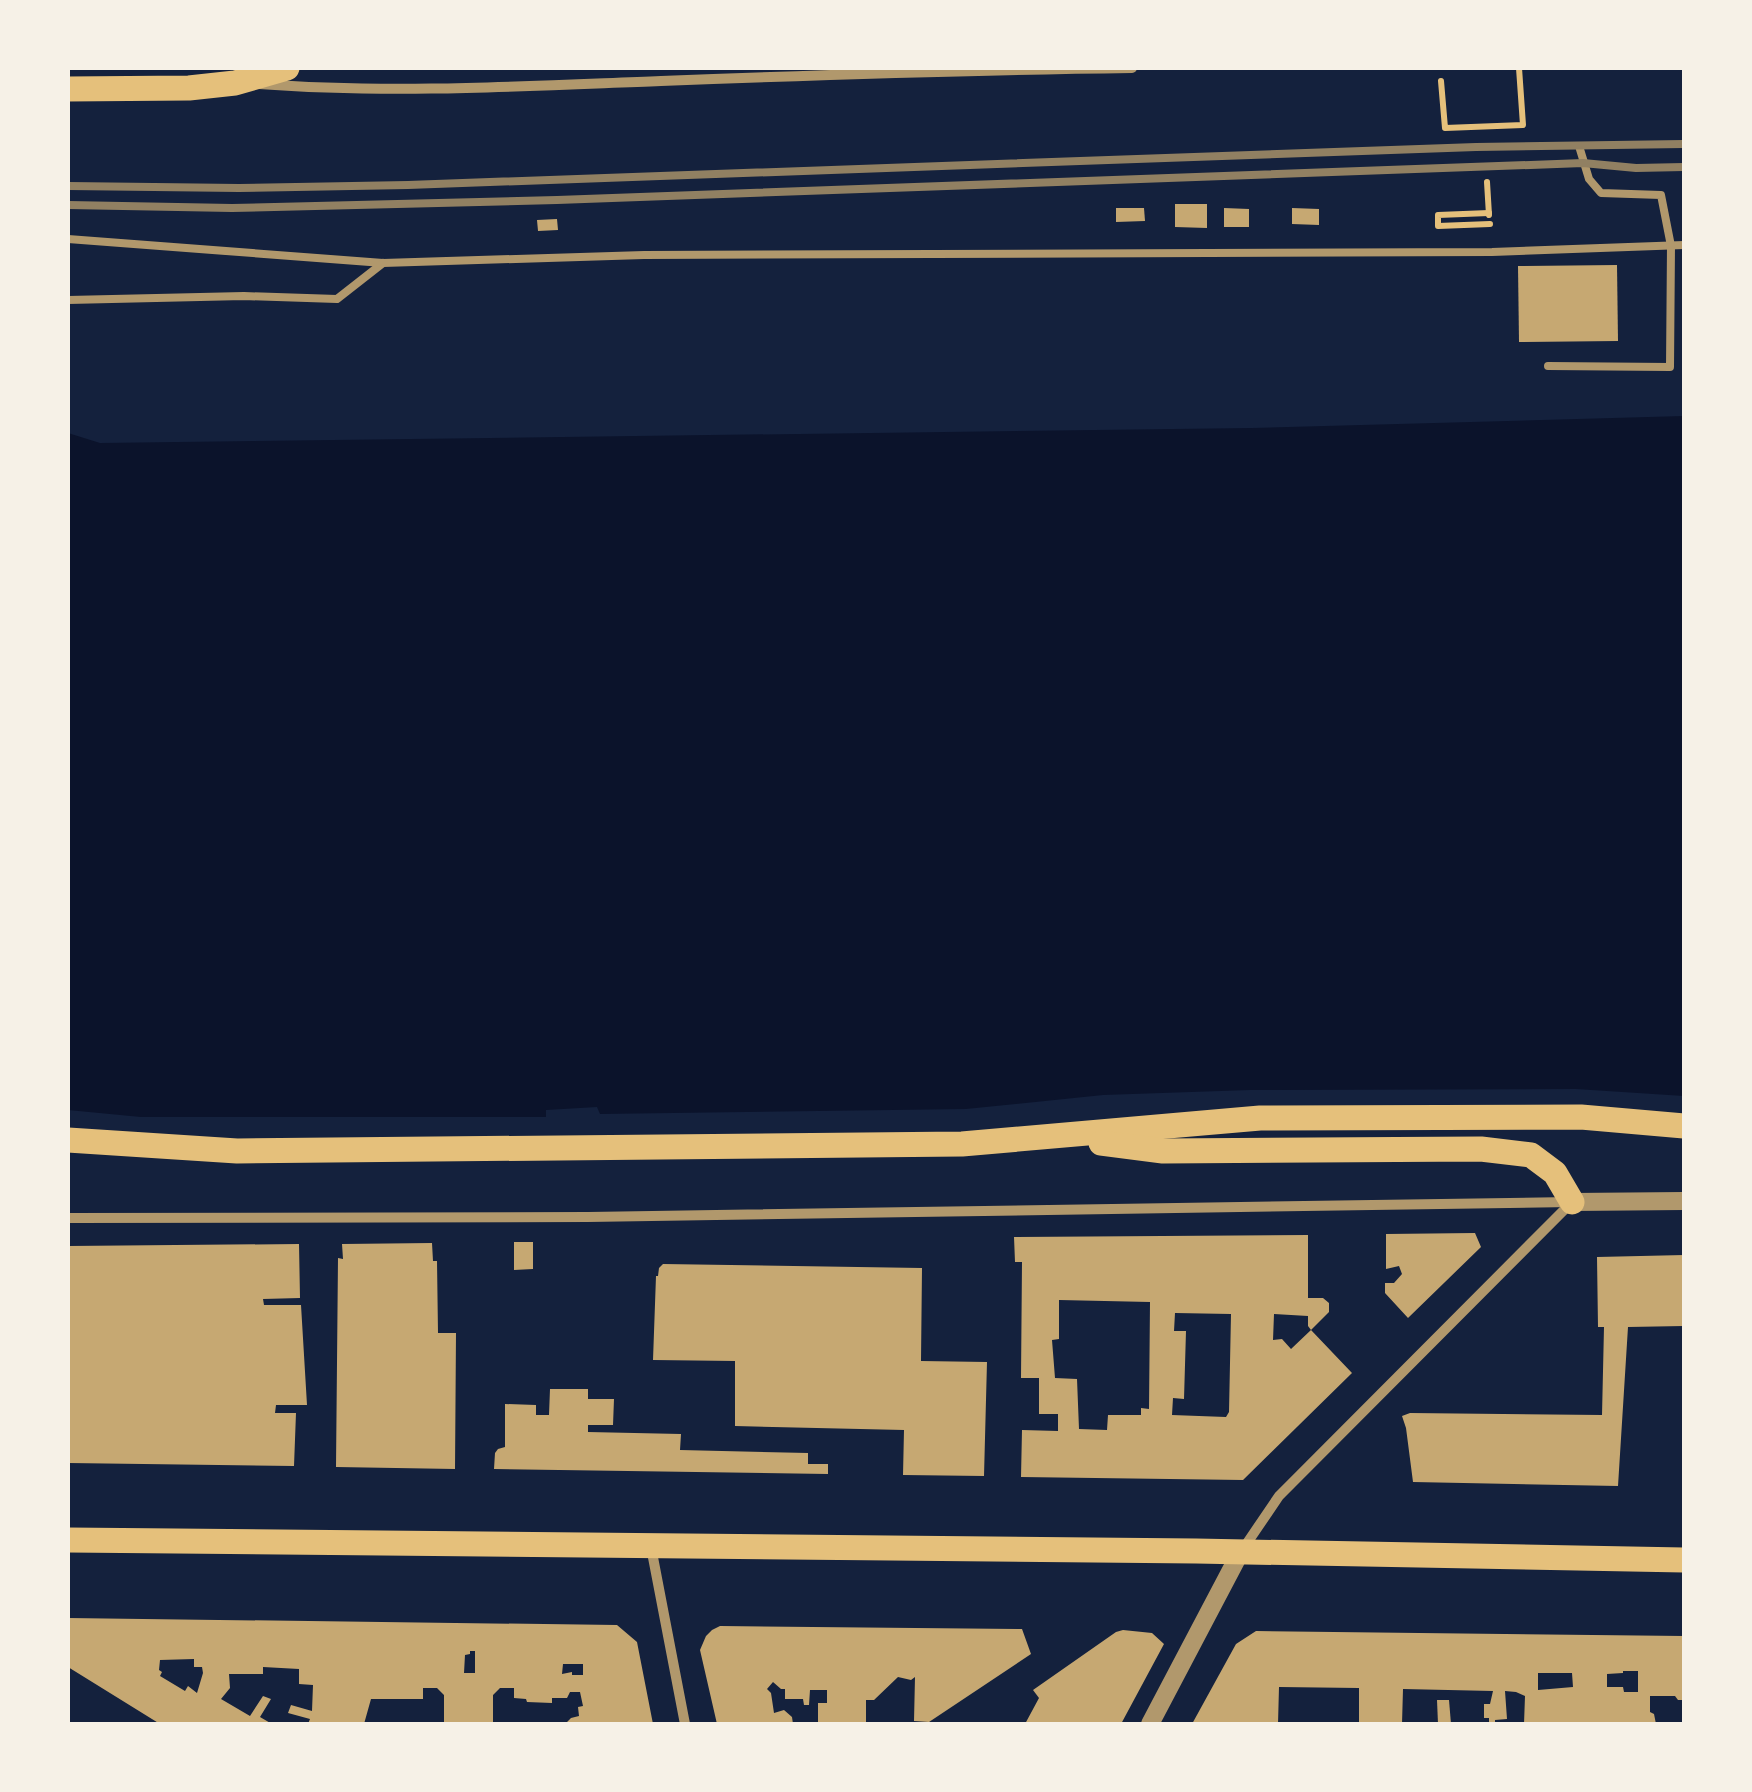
<svg xmlns="http://www.w3.org/2000/svg" width="1752" height="1792" font-family="'Work Sans',sans-serif">
	<style>
		.water { fill: #0b132b }
		.building { fill: #c6a872; fill-rule: evenodd }
		.lines { fill: none; stroke-linecap: round; stroke-linejoin: round }
		.path { stroke: #e5c07b; stroke-width: 6 }
		.service { stroke: #b1986c; stroke-width: 8 }
		.minor { stroke: #b1986c; stroke-width: 10 }
		.tertiary { stroke: #b1986c; stroke-width: 18 }
		.primary { stroke: #e5c07b; stroke-width: 25 }
		.rail { stroke: #918062; stroke-width: 8 }
	</style>
	<rect width="100%" height="100%" fill="#14213d"/>
	<path class="water" d="M 1684,416 L 1684,1096 L 1576,1089 L 1250,1090 L 1103,1095 L 966,1109 L 600,1114 L 597,1107 L 546,1110 L 546,1117 L 141,1117 L 68,1110 L 68,433 L 100,443 L 1252,428 Z"/>
	<g class="building">
		<path d="M 1175,204 L 1207,204 L 1207,228 L 1175,227 Z"/>
		<path d="M 1116,208 L 1144,208 L 1145,221 L 1116,222 Z"/>
		<path d="M 1224,208 L 1249,209 L 1249,227 L 1224,227 Z"/>
		<path d="M 1292,208 L 1319,209 L 1319,225 L 1292,224 Z"/>
		<path d="M 557,219 L 558,230 L 538,231 L 537,220 Z"/>
		<path d="M 1617,265 L 1618,341 L 1519,342 L 1518,266 Z"/>
		<path d="M 1475,1233 L 1481,1247 L 1408,1318 L 1385,1293 L 1385,1283 L 1394,1283 L 1402,1274 L 1399,1266 L 1386,1269 L 1386,1234 Z"/>
		<path d="M 1308,1235 L 1308,1298 L 1323,1298 L 1329,1303 L 1329,1312 L 1311,1330 L 1352,1373 L 1243,1480 L 1021,1477 L 1022,1430 L 1058,1431 L 1058,1414 L 1039,1414 L 1039,1378 L 1021,1378 L 1022,1262 L 1015,1262 L 1014,1237 ZM 1059,1300 L 1150,1302 L 1149,1409 L 1141,1408 L 1141,1415 L 1108,1415 L 1107,1430 L 1079,1429 L 1077,1379 L 1055,1378 L 1052,1340 L 1059,1339 ZM 1175,1313 L 1231,1314 L 1229,1412 L 1226,1417 L 1172,1415 L 1173,1398 L 1184,1399 L 1186,1331 L 1174,1331 ZM 1274,1314 L 1308,1316 L 1308,1326 L 1311,1330 L 1291,1349 L 1282,1339 L 1273,1340 Z"/>
		<path d="M 514,1242 L 533,1242 L 533,1269 L 514,1270 Z"/>
		<path d="M 432,1243 L 433,1261 L 437,1261 L 438,1333 L 456,1333 L 455,1469 L 336,1467 L 338,1258 L 343,1259 L 342,1244 Z"/>
		<path d="M 299,1244 L 300,1298 L 263,1299 L 264,1305 L 301,1305 L 307,1405 L 276,1405 L 275,1413 L 296,1413 L 294,1466 L 68,1463 L 68,1246 Z"/>
		<path d="M 1684,1255 L 1684,1326 L 1628,1327 L 1618,1486 L 1413,1482 L 1406,1428 L 1402,1416 L 1410,1413 L 1602,1415 L 1604,1327 L 1598,1327 L 1597,1257 Z"/>
		<path d="M 663,1264 L 922,1268 L 921,1361 L 987,1362 L 984,1476 L 903,1475 L 904,1430 L 735,1426 L 735,1361 L 653,1360 L 656,1276 L 658,1276 L 659,1268 Z"/>
		<path d="M 550,1389 L 588,1389 L 588,1399 L 614,1399 L 613,1425 L 588,1425 L 588,1432 L 681,1434 L 680,1450 L 808,1453 L 808,1464 L 828,1464 L 828,1474 L 494,1469 L 495,1453 L 498,1449 L 505,1447 L 505,1404 L 536,1405 L 536,1415 L 549,1415 Z"/>
		<path d="M 68,1618 L 617,1625 L 637,1642 L 653,1724 L 565,1724 L 571,1718 L 579,1716 L 578,1707 L 583,1706 L 580,1692 L 570,1692 L 567,1698 L 552,1698 L 552,1703 L 527,1702 L 526,1699 L 514,1698 L 514,1688 L 500,1688 L 493,1695 L 493,1723 L 444,1722 L 444,1695 L 437,1688 L 423,1688 L 423,1699 L 371,1699 L 364,1724 L 308,1724 L 310,1719 L 288,1713 L 291,1705 L 312,1711 L 313,1685 L 299,1684 L 299,1669 L 263,1667 L 263,1674 L 229,1674 L 230,1688 L 221,1699 L 250,1716 L 263,1696 L 271,1699 L 260,1717 L 272,1724 L 160,1724 L 68,1667 ZM 470,1651 L 475,1651 L 475,1673 L 464,1673 L 465,1655 L 470,1654 ZM 194,1659 L 194,1667 L 202,1667 L 203,1673 L 197,1693 L 188,1686 L 185,1691 L 160,1676 L 162,1672 L 159,1670 L 160,1660 ZM 563,1664 L 583,1664 L 583,1675 L 572,1675 L 572,1672 L 562,1674 Z"/>
		<path d="M 720,1626 L 1022,1629 L 1031,1654 L 929,1722 L 914,1721 L 915,1677 L 911,1680 L 898,1677 L 874,1700 L 866,1700 L 866,1724 L 818,1724 L 818,1703 L 827,1703 L 827,1690 L 810,1690 L 809,1705 L 804,1705 L 803,1699 L 785,1699 L 785,1689 L 781,1689 L 773,1682 L 767,1689 L 771,1693 L 774,1713 L 784,1710 L 792,1717 L 793,1724 L 717,1724 L 700,1650 L 706,1636 L 712,1630 Z"/>
		<path d="M 1123,1630 L 1152,1633 L 1164,1644 L 1121,1724 L 1025,1724 L 1039,1698 L 1033,1690 L 1116,1632 Z"/>
		<path d="M 1256,1631 L 1684,1636 L 1684,1700 L 1678,1700 L 1675,1696 L 1650,1696 L 1650,1712 L 1654,1714 L 1656,1724 L 1524,1724 L 1525,1696 L 1516,1692 L 1505,1691 L 1507,1719 L 1495,1720 L 1495,1724 L 1489,1724 L 1489,1718 L 1484,1718 L 1484,1704 L 1490,1704 L 1493,1691 L 1403,1689 L 1402,1724 L 1359,1724 L 1359,1688 L 1279,1687 L 1278,1724 L 1192,1724 L 1236,1644 ZM 1623,1671 L 1638,1671 L 1638,1692 L 1624,1692 L 1623,1687 L 1607,1687 L 1607,1674 L 1623,1673 ZM 1538,1673 L 1572,1673 L 1573,1687 L 1538,1690 Z"/>
		<path d="M 1437,1700 L 1449,1700 L 1451,1724 L 1438,1724 Z"/>
	</g>
	<g class="lines">
		<g class="path">
			<path d="M 1441,81 L 1445,128 L 1523,125 L 1519,68"/>
			<path d="M 1487,182 L 1489,215"/>
			<path d="M 1489,213 L 1438,215 L 1438,226 L 1490,224"/>
		</g>
		<g class="service">
			<path d="M 68,239 L 383,263 L 644,255 L 1492,252 L 1684,245"/>
			<path d="M 68,300 L 244,296 L 337,299 L 383,263"/>
			<path d="M 1548,366 L 1670,367 L 1671,246 L 1661,195 L 1601,193 L 1589,179 L 1579,146"/>
		</g>
		<g class="minor">
			<path d="M 259,84 C 392,94 527,86 661,81 C 818,75 975,70 1132,68"/>
			<path d="M 68,1218 L 588,1217 L 1571,1202"/>
			<path d="M 651,1547 L 685,1724"/>
			<path d="M 1243,1549 L 1279,1496 L 1571,1203"/>
		</g>
		<g class="tertiary">
			<path d="M 1572,1202 L 1684,1201"/>
			<path d="M 1150,1724 L 1240,1553"/>
		</g>
		<g class="primary">
			<path d="M 68,89 L 189,88 L 235,83 L 287,68"/>
			<path d="M 68,1140 L 237,1151 L 962,1144 L 1260,1118 L 1581,1117 L 1684,1126"/>
			<path d="M 1101,1143 L 1163,1151 L 1481,1149 L 1531,1155 L 1555,1173 L 1572,1202"/>
			<path d="M 68,1540 L 1196,1551 L 1684,1560"/>
		</g>
		<g class="rail">
			<path d="M 68,186 L 239,188 L 408,185 L 1476,147 L 1684,144"/>
			<path d="M 68,205 L 232,208 L 557,200 L 1583,163 L 1636,168 L 1684,167"/>
		</g>
	</g>
	<rect width="1752" height="1792" fill="none" stroke="#f6f1e7" stroke-width="140"/>
</svg>
